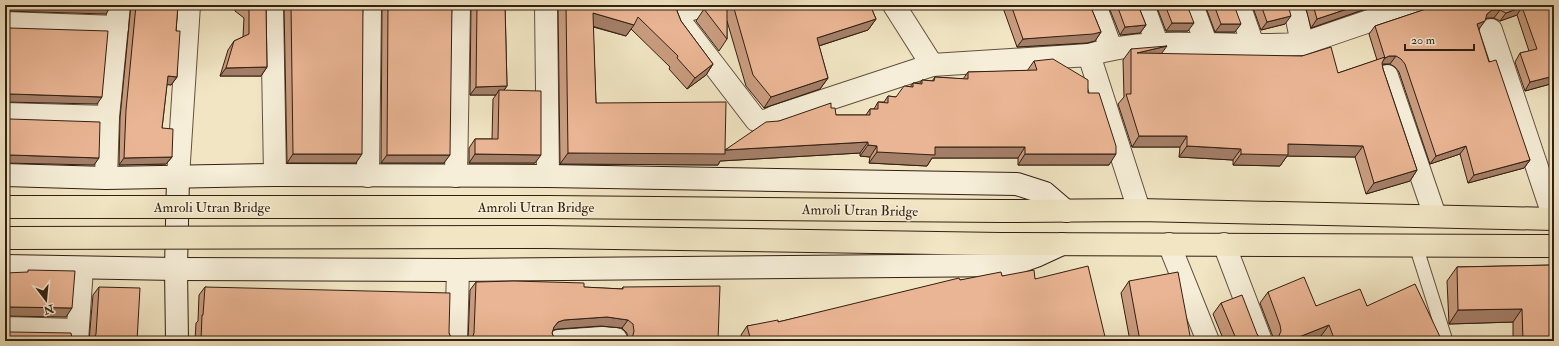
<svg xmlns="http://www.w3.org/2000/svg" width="1559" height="346" font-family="'IM FELL Double Pica',serif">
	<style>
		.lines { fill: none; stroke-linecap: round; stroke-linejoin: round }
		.lane-casing { stroke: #62503e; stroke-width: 15 }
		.street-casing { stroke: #62503e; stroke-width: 24 }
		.secondary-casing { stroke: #331f11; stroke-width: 24 }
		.primary-casing { stroke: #331f11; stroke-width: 24 }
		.lane { stroke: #f6eed8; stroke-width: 13 }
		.street { stroke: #f6eed8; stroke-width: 22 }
		.secondary { stroke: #f6eed8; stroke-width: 22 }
		.primary { stroke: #f1e5c3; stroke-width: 22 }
		.primary-bridge-casing { stroke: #331f11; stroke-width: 24; stroke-linecap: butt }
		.primary-bridge { stroke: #f1e5c3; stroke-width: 22 }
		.wall { fill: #c99c7f; stroke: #331f11 }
		.shaded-wall { fill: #a47f68; stroke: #331f11 }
		.building { fill: #eab594; stroke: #331f11 }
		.labels { text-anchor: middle; stroke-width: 3; stroke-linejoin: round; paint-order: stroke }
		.street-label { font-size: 14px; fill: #331f11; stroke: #f6eed8 }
	</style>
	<rect width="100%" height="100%" fill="#f1e5c3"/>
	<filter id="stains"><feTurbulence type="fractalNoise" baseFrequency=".005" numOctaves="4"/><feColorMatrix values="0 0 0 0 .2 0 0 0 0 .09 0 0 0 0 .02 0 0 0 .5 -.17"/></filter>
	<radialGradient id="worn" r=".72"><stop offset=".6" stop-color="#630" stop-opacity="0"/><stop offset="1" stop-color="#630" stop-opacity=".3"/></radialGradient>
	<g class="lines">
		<g class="lane-casing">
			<path id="lane" d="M 1416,246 L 1446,341"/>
		</g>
		<g class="street-casing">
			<g id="street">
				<path d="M 272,5 L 275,175"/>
				<path d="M 546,5 L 548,176"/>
				<path d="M 710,5 C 698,8 676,8 683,25 L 756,120 L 766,121 L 774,117 L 932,65"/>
				<path d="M 894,5 L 932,65 L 1089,55 L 1139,210"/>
				<path d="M 1095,5 L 1111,48"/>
				<path d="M 1143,5 L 1157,43"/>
				<path d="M 1192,5 L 1206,43"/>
				<path d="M 1239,5 L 1253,45"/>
				<path d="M 5,23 L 117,27"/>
				<path d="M 1491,30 L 1554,218"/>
				<path d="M 1302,44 L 1416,5"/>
				<path d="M 1089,55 C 1144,38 1198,45 1253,45 C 1270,45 1286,45 1302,44 L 1297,19 L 1292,5"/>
				<path d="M 1387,76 L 1435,216"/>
				<path d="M 5,114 L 108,117"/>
				<path d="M 368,176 L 370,5"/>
				<path d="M 456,176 L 459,5"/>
				<path d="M 178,177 L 189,5"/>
				<path d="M 106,178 L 108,117 L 119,5"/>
				<path d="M 1169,244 L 1208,341"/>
				<path d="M 1224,244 L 1261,341"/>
				<path d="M 5,328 L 77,330"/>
				<path d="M 77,341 L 82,268"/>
				<path d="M 456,341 L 458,270"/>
				<path d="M 559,341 L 602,338 L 616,339 L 616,341"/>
			</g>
		</g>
		<g class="secondary-casing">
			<g id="secondary">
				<path d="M 5,175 L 106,178 L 275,175 L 548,176 L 1017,184 L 1045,193 L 1066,211"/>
				<path d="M 5,266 L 176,269 L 458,270 L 1011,265 L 1036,256 L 1062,244"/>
				<path d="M 177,341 L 176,269 L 178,177"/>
			</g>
		</g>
		<g class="primary-casing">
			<g id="primary">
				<path d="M 548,207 L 1001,211 L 1139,210 L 1554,219"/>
				<path d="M 546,237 L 1001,244 L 1554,246"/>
			</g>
		</g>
		<use href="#lane" class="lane"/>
		<use href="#street" class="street"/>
		<use href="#secondary" class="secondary"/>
		<use href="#primary" class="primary"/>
		<g class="primary-bridge-casing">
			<g id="primary-bridge">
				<path d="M 5,207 L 548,207"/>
				<path d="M 5,238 L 546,237"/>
			</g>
		</g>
		<use href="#primary-bridge" class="primary-bridge"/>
	</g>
	<g class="wall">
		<path d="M 131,5 L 178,5 L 176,31 L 177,77 L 171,85 L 167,84 L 162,128 L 172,157 L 166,164 L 119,165 L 120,118 Z"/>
		<path d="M 235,5 L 266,5 L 267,67 L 261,76 L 220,76 L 228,50 L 234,41 L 243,37 L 244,18 L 235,11 Z"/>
		<path d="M 284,5 L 363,5 L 356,163 L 287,163 Z"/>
		<path d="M 382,5 L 452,5 L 444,163 L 381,163 Z"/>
		<path d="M 471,5 L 505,5 L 507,86 L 504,90 L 535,163 L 469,163 L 469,148 L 475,139 L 492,139 L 493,99 L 496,95 L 470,95 Z"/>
		<path d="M 558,5 L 678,5 L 677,11 L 681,21 L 713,64 L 706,75 L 687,89 L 669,69 L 670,67 L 631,29 L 626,36 L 593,27 L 596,103 L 725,150 L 779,121 L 831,108 L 836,115 L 866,115 L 870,109 L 874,109 L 878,102 L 884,102 L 888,96 L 896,97 L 910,87 L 913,83 L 920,83 L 922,80 L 932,81 L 935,77 L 963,79 L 968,72 L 1027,71 L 1034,61 L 1088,93 L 1109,165 L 1018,165 L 1018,158 L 932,158 L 927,166 L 869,163 L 870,157 L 860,156 L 860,153 L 720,161 L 718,165 L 560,164 Z"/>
		<path d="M 722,5 L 870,5 L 876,19 L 868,30 L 819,46 L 828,78 L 820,89 L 764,108 L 746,86 L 727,21 L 727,39 L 719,51 L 696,21 L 704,9 Z"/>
		<path d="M 1002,5 L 1090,5 L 1101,32 L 1095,41 L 1087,43 L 1017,47 Z"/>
		<path d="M 1108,5 L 1138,5 L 1146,25 L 1140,33 L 1120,35 Z"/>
		<path d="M 1156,5 L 1187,5 L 1188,31 L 1166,31 Z"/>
		<path d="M 1205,5 L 1234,5 L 1235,32 L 1215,32 Z"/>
		<path d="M 1252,5 L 1288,5 L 1285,24 L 1261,30 Z"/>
		<path d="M 1305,5 L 1377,5 L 1311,28 Z"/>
		<path d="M 1428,5 L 1554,5 L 1554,83 L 1525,91 L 1515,62 L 1520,53 L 1529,51 L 1517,15 L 1500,21 L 1494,18 L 1487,18 L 1485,19 L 1478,30 L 1489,62 L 1530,160 L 1524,168 L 1468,183 L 1460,154 L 1430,164 L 1399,72 L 1395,67 L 1390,64 L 1382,65 L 1383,69 L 1417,170 L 1410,181 L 1366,194 L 1355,157 L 1287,156 L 1280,166 L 1233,165 L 1233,160 L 1179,157 L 1180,147 L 1132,147 L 1118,104 L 1124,97 L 1123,60 L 1131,49 L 1161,54 L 1338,73 L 1377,60 L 1369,34 L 1375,26 L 1426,9 L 1428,7 Z"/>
		<path d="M 1554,265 L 1554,341 L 1513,341 L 1513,322 L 1449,324 L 1447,281 L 1457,267 Z"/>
		<path d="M 1002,276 L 1035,279 L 1106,341 L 743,341 L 741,335 L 747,326 L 778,322 L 960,280 Z"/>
		<path d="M 1129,281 L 1191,341 L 1130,341 L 1121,293 Z"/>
		<path d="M 476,282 L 622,289 L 623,287 L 718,341 L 628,341 L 628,339 L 627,333 L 622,328 L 601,326 L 558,329 L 553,330 L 552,333 L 555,340 L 556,341 L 468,341 L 470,290 Z"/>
		<path d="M 99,287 L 137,341 L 89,341 L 93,295 Z"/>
		<path d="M 205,287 L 449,333 L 451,338 L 453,341 L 195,341 L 196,323 L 198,321 L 199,295 Z"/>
		<path d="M 1268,292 L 1316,306 L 1367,306 L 1442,341 L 1323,341 L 1321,336 L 1308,341 L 1273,341 L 1273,337 L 1260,303 Z"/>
		<path d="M 1221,303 L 1257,334 L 1261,340 L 1264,341 L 1224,341 L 1213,314 Z"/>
	</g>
	<g class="shaded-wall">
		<path d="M 5,5 L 70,5 L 111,6 L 106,14 L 5,11 Z"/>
		<path d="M 1359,5 L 1377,5 L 1311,28 L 1317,19 Z"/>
		<path d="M 1522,7 L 1517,15 L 1500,21 L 1506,13 Z"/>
		<path d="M 1492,10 L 1500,10 L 1494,18 L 1487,18 L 1481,22 L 1487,14 Z"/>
		<path d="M 593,13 L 634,25 L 626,36 L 585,24 Z"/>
		<path d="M 1291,16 L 1285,24 L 1261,30 L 1267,22 Z"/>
		<path d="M 876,19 L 868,30 L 809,49 L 817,38 Z"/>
		<path d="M 1485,21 L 1479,29 L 1471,32 L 1477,24 Z"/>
		<path d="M 1172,23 L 1194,23 L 1188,31 L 1166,31 Z"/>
		<path d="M 1221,24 L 1241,24 L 1235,32 L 1215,32 Z"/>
		<path d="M 1146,25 L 1140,33 L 1120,35 L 1125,27 Z"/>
		<path d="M 1101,32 L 1095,41 L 1087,43 L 1017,47 L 1023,39 Z"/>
		<path d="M 1167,46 L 1159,57 L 1137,53 Z"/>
		<path d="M 1389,56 L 1396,56 L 1390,64 L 1383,64 L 1379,66 L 1385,58 Z"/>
		<path d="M 713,64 L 706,75 L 687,89 L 695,78 Z"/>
		<path d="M 267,67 L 261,76 L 220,76 L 226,68 Z"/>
		<path d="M 168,76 L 177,77 L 171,85 L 162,84 Z"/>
		<path d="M 1554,76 L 1554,83 L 1525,91 L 1530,82 Z"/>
		<path d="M 828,78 L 820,89 L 764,108 L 771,97 Z"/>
		<path d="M 507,86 L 501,94 L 499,90 L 496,95 L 470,95 L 476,87 Z"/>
		<path d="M 11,94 L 102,97 L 97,104 L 5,102 L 5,95 Z"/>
		<path d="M 1139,136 L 1187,136 L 1180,147 L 1132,147 Z"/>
		<path d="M 868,142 L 860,153 L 720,161 L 718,165 L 560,164 L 568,153 L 725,150 Z"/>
		<path d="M 1288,144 L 1363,146 L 1355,157 L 1287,156 L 1280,166 L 1233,165 L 1241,154 Z"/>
		<path d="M 868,145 L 877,146 L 870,157 L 860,156 Z"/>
		<path d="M 1187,146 L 1241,149 L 1233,160 L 1179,157 Z"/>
		<path d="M 1466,146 L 1460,154 L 1430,164 L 1436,156 Z"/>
		<path d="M 935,147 L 1025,147 L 1018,158 L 932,158 L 927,166 L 869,163 L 877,152 Z"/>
		<path d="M 293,154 L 362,154 L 356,163 L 287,163 Z"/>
		<path d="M 475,154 L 541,155 L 535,163 L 469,163 Z"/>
		<path d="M 1025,154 L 1116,154 L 1109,165 L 1018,165 Z"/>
		<path d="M 11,155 L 99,158 L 94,165 L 5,163 L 5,156 Z"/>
		<path d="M 387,155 L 450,155 L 444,163 L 381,163 Z"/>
		<path d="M 172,157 L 166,164 L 119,165 L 124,158 Z"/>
		<path d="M 1530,160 L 1524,168 L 1468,183 L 1474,175 Z"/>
		<path d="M 1417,170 L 1410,181 L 1366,194 L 1374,183 Z"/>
		<path d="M 11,307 L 72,308 L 66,317 L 5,316 L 5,308 Z"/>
		<path d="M 1522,309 L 1513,322 L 1449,324 L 1458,310 Z"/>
		<path d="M 607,317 L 628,320 L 622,328 L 601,326 L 558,329 L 552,330 L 554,327 L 558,322 L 564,320 Z"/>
		<path d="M 1329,325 L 1321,336 L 1308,341 L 1289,341 Z"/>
	</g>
	<g class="building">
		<path d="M 70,5 L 111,5 L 111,6 Z"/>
		<path d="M 136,5 L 178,5 L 176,31 L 180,31 L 177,77 L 168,76 L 162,128 L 173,129 L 172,157 L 124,158 L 126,110 Z"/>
		<path d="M 244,5 L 266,5 L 267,67 L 226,68 L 234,41 L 249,34 L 249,10 Z"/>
		<path d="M 291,5 L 363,5 L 362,154 L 293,154 Z"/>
		<path d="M 388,5 L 452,5 L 450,155 L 387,155 Z"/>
		<path d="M 477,5 L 505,5 L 507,86 L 476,87 Z"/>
		<path d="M 566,5 L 678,5 L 677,11 L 681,21 L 713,64 L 695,78 L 677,58 L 678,56 L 638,17 L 634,25 L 593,13 L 596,103 L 726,102 L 725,150 L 766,122 L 779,121 L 831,103 L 831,108 L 835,108 L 836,115 L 870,115 L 870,109 L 878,109 L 878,102 L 888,103 L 888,96 L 896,97 L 904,86 L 913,87 L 913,83 L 922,84 L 922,80 L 934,81 L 935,77 L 968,79 L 968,72 L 1037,70 L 1034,61 L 1053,59 L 1088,80 L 1088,93 L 1099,93 L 1116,146 L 1116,154 L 1025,154 L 1025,147 L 935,147 L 935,155 L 877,152 L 877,146 L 868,145 L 868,142 L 725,150 L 725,154 L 568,153 Z"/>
		<path d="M 722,5 L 727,5 L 727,39 L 704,9 Z"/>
		<path d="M 733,5 L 870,5 L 876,19 L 817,38 L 828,78 L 771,97 L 753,75 Z"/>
		<path d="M 1011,5 L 1090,5 L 1101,32 L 1093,34 L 1023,39 Z"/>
		<path d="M 1117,5 L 1138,5 L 1146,25 L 1125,27 Z"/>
		<path d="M 1165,5 L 1187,5 L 1194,23 L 1172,23 Z"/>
		<path d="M 1214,5 L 1234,5 L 1241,24 L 1221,24 Z"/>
		<path d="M 1261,5 L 1288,5 L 1291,16 L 1267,22 Z"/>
		<path d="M 1313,5 L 1359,5 L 1317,19 Z"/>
		<path d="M 1431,5 L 1554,5 L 1554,76 L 1530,82 L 1520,53 L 1537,49 L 1522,7 L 1506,13 L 1500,10 L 1492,10 L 1487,14 L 1485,21 L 1477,24 L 1489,62 L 1496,60 L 1530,160 L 1474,175 L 1466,146 L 1436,156 L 1405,64 L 1401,59 L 1396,56 L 1389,56 L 1385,58 L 1375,26 L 1426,9 Z"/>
		<path d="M 5,26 L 10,28 L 108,31 L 102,97 L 11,94 L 5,95 Z"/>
		<path d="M 1167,46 L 1137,53 L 1302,56 L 1331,47 L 1338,73 L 1385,57 L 1382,63 L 1383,69 L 1417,170 L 1374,183 L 1363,146 L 1288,144 L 1288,155 L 1241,154 L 1241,149 L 1187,146 L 1187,136 L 1139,136 L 1126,94 L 1131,94 L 1131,49 Z"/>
		<path d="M 499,90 L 541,91 L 541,155 L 475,154 L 475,139 L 498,139 Z"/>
		<path d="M 5,117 L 10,119 L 100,122 L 99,158 L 11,155 L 5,156 Z"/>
		<path d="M 1554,265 L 1554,341 L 1523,341 L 1522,309 L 1458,310 L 1457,267 Z"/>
		<path d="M 1088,266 L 1106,341 L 751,341 L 747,326 L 778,320 L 778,322 L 959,278 L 960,280 L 1001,272 L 1002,276 L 1034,270 L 1035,279 Z"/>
		<path d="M 28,270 L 75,271 L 72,308 L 11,307 L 5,308 L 5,273 L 28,272 Z"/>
		<path d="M 1178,272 L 1191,341 L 1140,341 L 1129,281 Z"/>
		<path d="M 1304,277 L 1316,306 L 1360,289 L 1367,306 L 1415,284 L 1442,341 L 1335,341 L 1329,325 L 1289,341 L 1274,341 L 1278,338 L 1281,331 L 1280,325 L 1268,292 Z"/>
		<path d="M 514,281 L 584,283 L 584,287 L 623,289 L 623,287 L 720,286 L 718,341 L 631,341 L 632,339 L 634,331 L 633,324 L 628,320 L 607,317 L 564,320 L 558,322 L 554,327 L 552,333 L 555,340 L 556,341 L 471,341 L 472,339 L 474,333 L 476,282 Z"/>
		<path d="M 99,287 L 140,288 L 137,341 L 91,341 L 94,339 L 96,334 Z"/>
		<path d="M 205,287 L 450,293 L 449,333 L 451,338 L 453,341 L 201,341 L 202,315 L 203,315 Z"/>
		<path d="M 1242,295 L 1257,334 L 1261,340 L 1264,341 L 1237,341 L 1221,303 Z"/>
		<path d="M 5,330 L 11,332 L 71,333 L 72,338 L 75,341 L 5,341 Z"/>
	</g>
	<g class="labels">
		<g class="street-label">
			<text x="212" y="212">Amroli Utran Bridge</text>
			<text x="536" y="212">Amroli Utran Bridge</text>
			<text transform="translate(860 210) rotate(1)" y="5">Amroli Utran Bridge</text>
		</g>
	</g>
	<rect width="1559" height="346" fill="none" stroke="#f1e5c3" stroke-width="20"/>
	<rect x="6" y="6" width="1547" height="334" fill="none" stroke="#331f11" stroke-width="2"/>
	<rect x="10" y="10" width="1539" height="326" fill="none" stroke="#331f11"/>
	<g transform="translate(46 300) rotate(164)" stroke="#f6eed8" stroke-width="3" paint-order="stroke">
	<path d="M0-3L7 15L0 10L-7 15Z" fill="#331f11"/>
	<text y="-6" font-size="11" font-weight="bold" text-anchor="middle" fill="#331f11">N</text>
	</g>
	<path d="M1405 44v6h69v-6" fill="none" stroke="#331f11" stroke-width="2"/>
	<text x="1411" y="44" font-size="12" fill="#331f11" stroke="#f6eed8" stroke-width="3" paint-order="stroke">20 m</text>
	<rect width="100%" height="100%" filter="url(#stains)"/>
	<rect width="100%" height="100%" fill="url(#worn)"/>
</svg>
